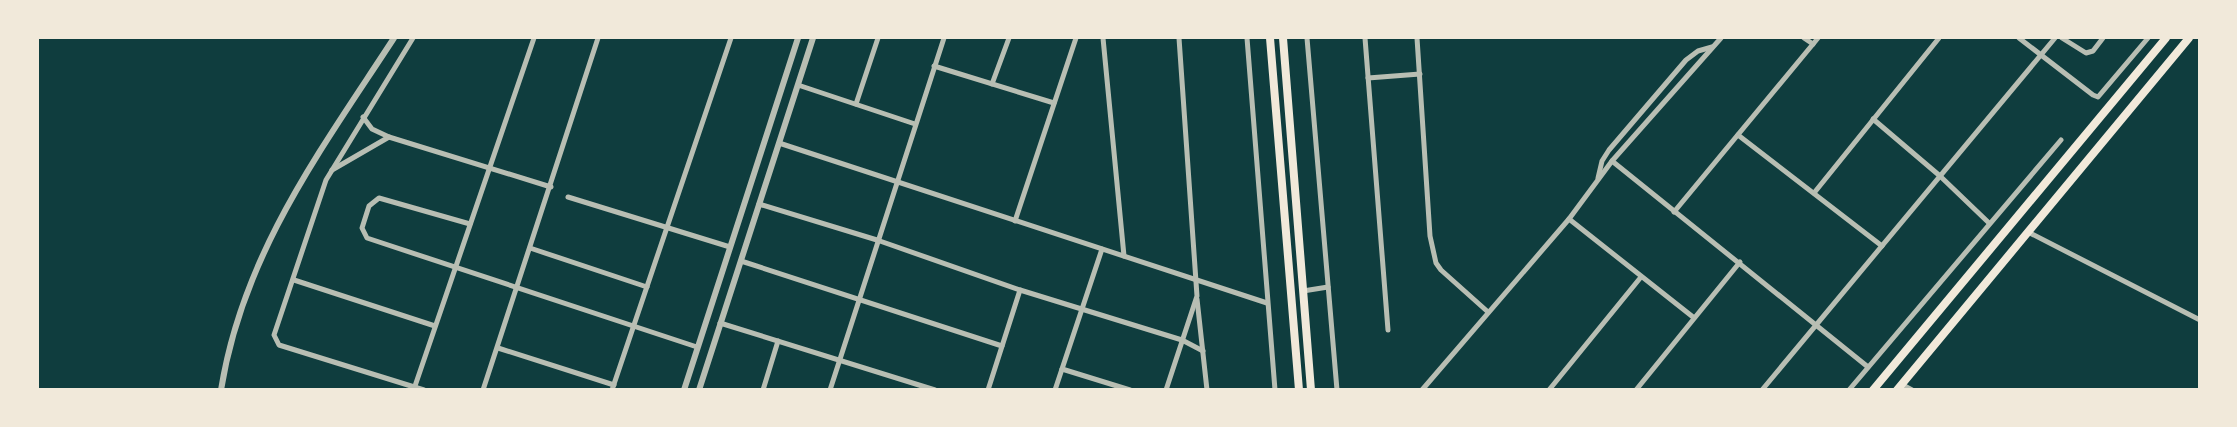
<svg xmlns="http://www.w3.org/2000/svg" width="2237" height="427" font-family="Figtree,sans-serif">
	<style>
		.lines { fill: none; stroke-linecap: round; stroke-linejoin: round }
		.minor { stroke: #b8beb3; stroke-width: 5 }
		.tertiary { stroke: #b8beb3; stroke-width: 6 }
		.primary { stroke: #f1e9da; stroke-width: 8 }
		.trunk { stroke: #f1e9da; stroke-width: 8 }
	</style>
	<rect width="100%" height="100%" fill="#0f3d3e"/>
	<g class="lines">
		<g class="minor">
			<path d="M 413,38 L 326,180 L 274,335 L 279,345 L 424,390"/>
			<path d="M 1103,38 L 1124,256"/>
			<path d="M 1247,38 L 1275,390"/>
			<path d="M 1307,38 L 1337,390"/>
			<path d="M 1365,38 L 1388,330"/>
			<path d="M 1417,38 L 1430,236 L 1436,263 L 1441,270 L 1488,312"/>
			<path d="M 1804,38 L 1813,44"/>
			<path d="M 2019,38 L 2093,95 L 2098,97 L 2148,38"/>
			<path d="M 2062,38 L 2086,53 L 2093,51 L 2103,38"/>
			<path d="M 934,66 L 1054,103"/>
			<path d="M 1368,78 L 1420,74"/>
			<path d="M 992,84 L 1009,38"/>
			<path d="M 798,85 L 915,124"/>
			<path d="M 856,104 L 878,38"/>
			<path d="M 363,117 L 372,129 L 389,137 L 551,187"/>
			<path d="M 1873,119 L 1940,176 L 1989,223"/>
			<path d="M 1738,135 L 1882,246"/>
			<path d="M 779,143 L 1267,303"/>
			<path d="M 1612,161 L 1868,367"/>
			<path d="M 332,170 L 389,137"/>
			<path d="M 1598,178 L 1602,161 L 1609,150 L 1686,60 L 1698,51 L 1712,47"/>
			<path d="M 1814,193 L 1939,38"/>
			<path d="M 568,197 L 730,247"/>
			<path d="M 759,204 L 877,240 L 1020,290 L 1182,340 L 1203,351"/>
			<path d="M 1674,212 L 1818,38"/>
			<path d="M 1569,219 L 1693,317"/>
			<path d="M 1015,221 L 1076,38"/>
			<path d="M 470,224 L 379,198 L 369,206 L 362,228 L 367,238 L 697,347"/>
			<path d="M 2028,232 L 2200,320"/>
			<path d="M 530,248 L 647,287"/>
			<path d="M 741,261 L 1002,346"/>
			<path d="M 294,280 L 435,326"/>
			<path d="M 1303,291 L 1328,287"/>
			<path d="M 1197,299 L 1207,390"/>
			<path d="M 720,323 L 935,390"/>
			<path d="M 498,348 L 614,385"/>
			<path d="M 1062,369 L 1130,390"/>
			<path d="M 1901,384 L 1912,390"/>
			<path d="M 415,386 L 534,38"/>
			<path d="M 483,390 L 598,38"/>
			<path d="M 612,390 L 731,38"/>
			<path d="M 763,390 L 778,341"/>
			<path d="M 830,390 L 944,38"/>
			<path d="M 988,390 L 1020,290"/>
			<path d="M 1055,390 L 1102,249"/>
			<path d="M 1166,390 L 1197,296 L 1179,38"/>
			<path d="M 1422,390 L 1569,219 L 1612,161 L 1721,38"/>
			<path d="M 1549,390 L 1641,277"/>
			<path d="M 1636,390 L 1740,262"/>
			<path d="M 1762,390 L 2055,38"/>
			<path d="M 1849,390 L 2061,140"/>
		</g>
		<g class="tertiary">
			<path d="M 221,390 C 243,253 321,150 394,38"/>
			<path d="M 684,390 L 798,38"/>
			<path d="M 699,390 L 813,38"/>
		</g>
		<g class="primary">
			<path d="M 1270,38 L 1299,390"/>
			<path d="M 1283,38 L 1311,390"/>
		</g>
		<g class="trunk">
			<path d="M 1873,390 L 2166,38"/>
			<path d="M 1897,390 L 2189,38"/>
		</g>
	</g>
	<rect width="2237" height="427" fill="none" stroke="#f1e9da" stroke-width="78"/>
</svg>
